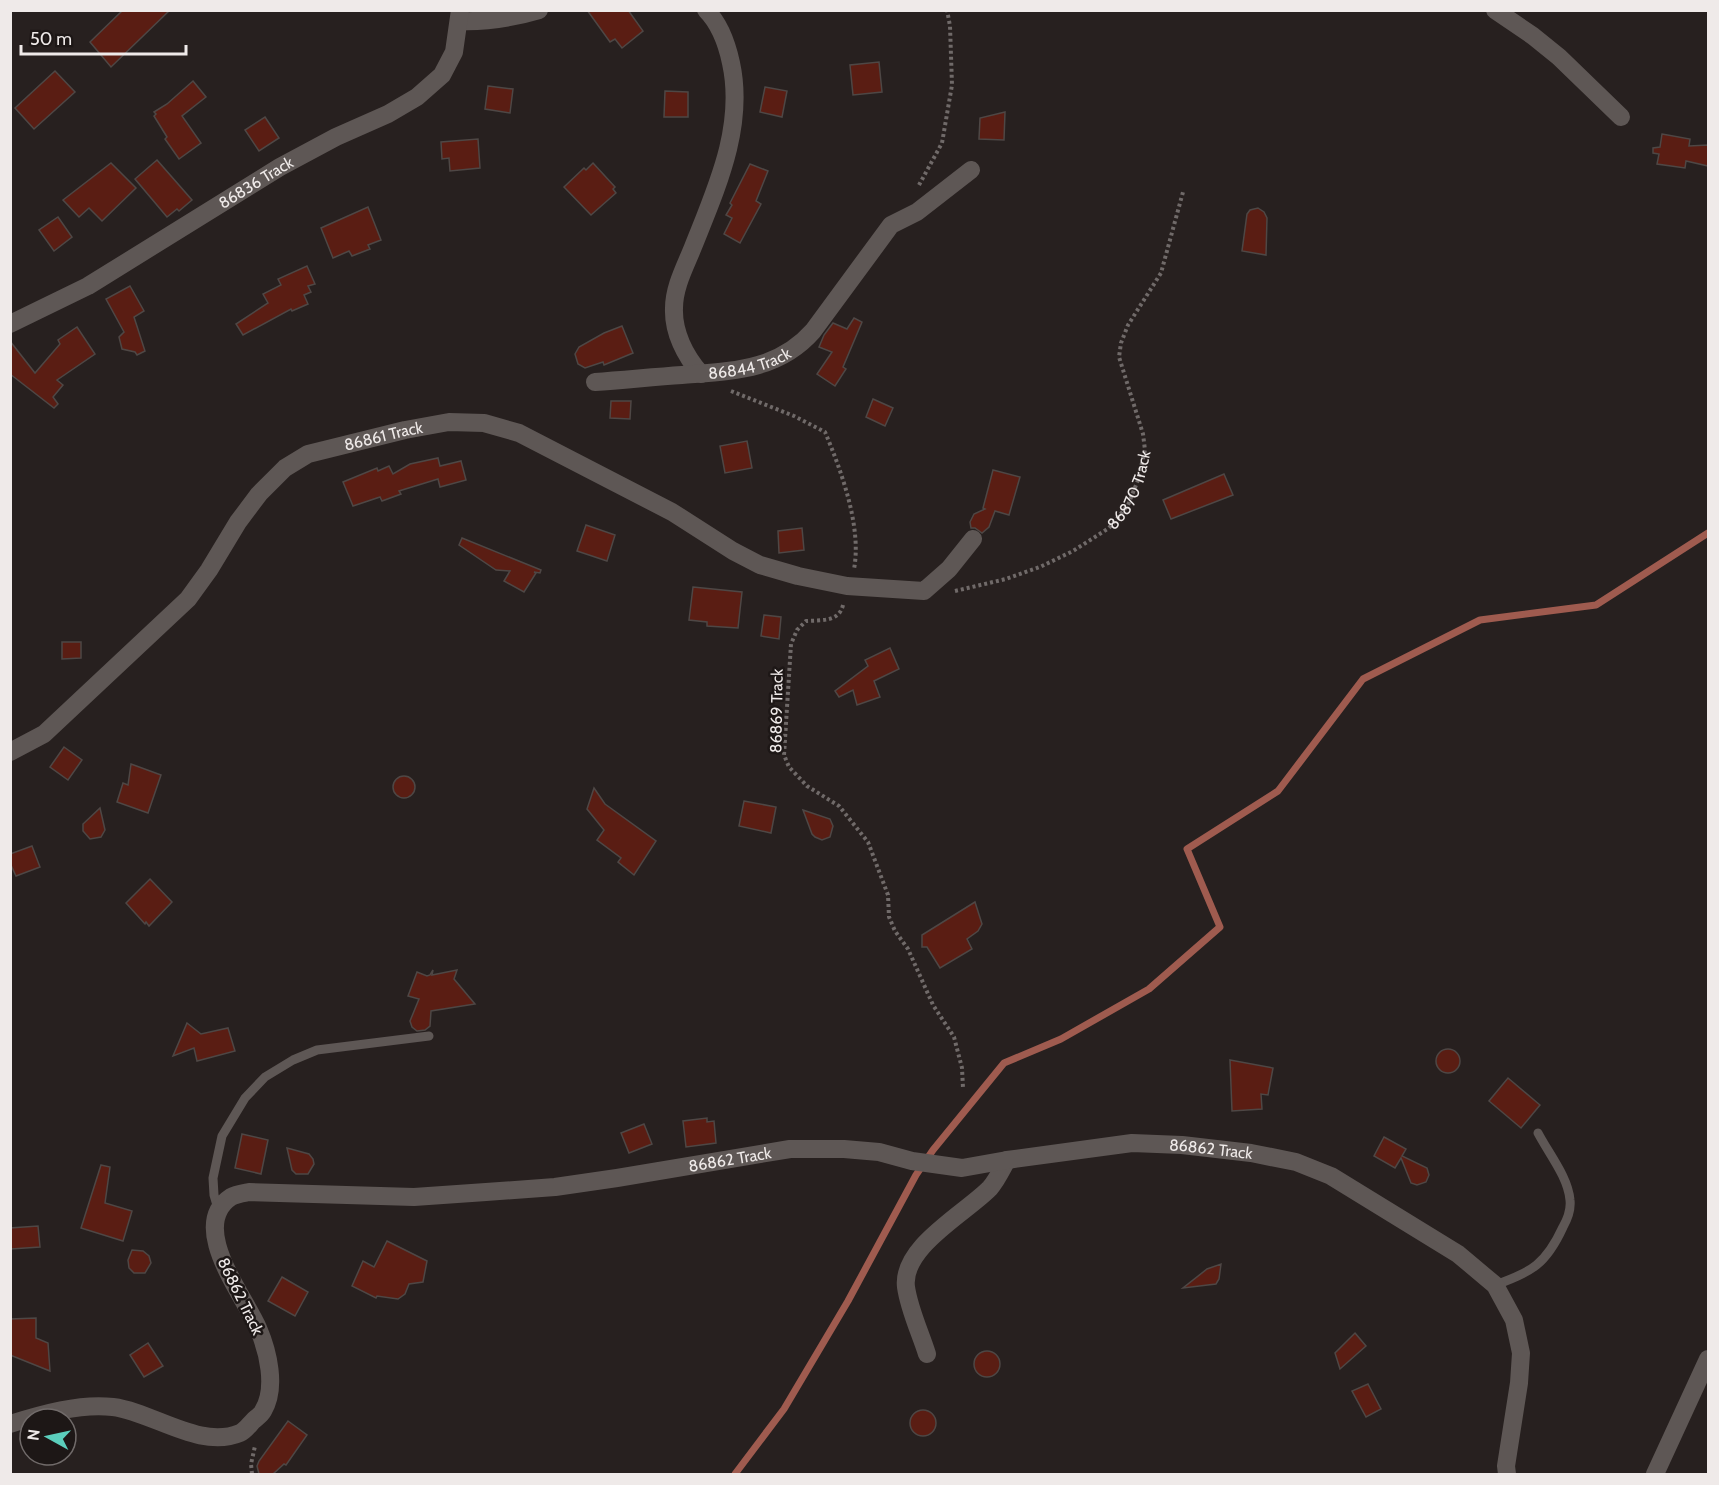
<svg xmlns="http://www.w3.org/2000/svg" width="1719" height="1485" font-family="Cabin,sans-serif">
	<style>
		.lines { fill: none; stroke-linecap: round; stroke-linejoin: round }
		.stream { stroke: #9f5b4f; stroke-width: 7 }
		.building { fill: #5a1d13; stroke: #4e4745; stroke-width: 1.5 }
		.path { stroke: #706a69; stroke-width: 4; stroke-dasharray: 3 3; stroke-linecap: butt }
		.lane { stroke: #5e5755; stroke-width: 9 }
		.street { stroke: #5e5755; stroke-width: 18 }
		.labels { text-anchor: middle; stroke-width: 5; stroke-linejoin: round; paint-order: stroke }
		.street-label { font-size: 16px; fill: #efeae9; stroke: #1d1716 }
	</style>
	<rect width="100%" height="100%" fill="#27201f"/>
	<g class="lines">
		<path class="stream" d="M 735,1474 L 784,1409 L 848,1301 L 916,1175 L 933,1150 L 1004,1063 L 1061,1039 L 1149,989 L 1220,927 L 1187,849 L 1278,791 L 1363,679 L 1480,620 L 1596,605 L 1708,533"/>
	</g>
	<g class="building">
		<path d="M 123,10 L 170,10 L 111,67 L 90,42 Z"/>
		<path d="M 587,10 L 628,10 L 643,31 L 622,48 L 615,39 L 610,42 Z"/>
		<path d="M 879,62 L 882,92 L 853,95 L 850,65 Z"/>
		<path d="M 55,71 L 75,92 L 34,129 L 15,108 Z"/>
		<path d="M 193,81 L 206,97 L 182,116 L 201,143 L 179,159 L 165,139 L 167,137 L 154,116 L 156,114 L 154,112 L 167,104 Z"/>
		<path d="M 488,86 L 513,89 L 510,113 L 485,109 Z"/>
		<path d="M 765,87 L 787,91 L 782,117 L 760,112 Z"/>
		<path d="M 665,91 L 688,92 L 688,117 L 664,117 Z"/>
		<path d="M 1005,112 L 1004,140 L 979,139 L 980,118 Z"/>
		<path d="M 265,117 L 279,138 L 259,151 L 245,130 Z"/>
		<path d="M 1662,134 L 1690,139 L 1689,146 L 1708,145 L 1708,166 L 1686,161 L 1685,168 L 1657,164 L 1659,154 L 1653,153 L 1653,148 L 1660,147 Z"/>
		<path d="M 478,139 L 480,168 L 450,171 L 449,158 L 442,159 L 441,142 Z"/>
		<path d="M 157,160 L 192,200 L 179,211 L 177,209 L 167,217 L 135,179 Z"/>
		<path d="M 111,163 L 136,188 L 102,221 L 89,208 L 79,217 L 63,200 Z"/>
		<path d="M 593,163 L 615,187 L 613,189 L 616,193 L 591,215 L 564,187 L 584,168 L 586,170 Z"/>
		<path d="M 750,164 L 768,171 L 756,201 L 761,204 L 740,243 L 724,234 L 732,218 L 726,215 L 732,205 L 730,203 Z"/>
		<path d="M 368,207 L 381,240 L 368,245 L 370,249 L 352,256 L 349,251 L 333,258 L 321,228 Z"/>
		<path d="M 1258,208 L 1264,212 L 1267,218 L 1266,255 L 1242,251 L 1247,214 L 1250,210 Z"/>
		<path d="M 58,217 L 72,237 L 54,251 L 39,230 Z"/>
		<path d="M 307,266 L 315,284 L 308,286 L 311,292 L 304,295 L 308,304 L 292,311 L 291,309 L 243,335 L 236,324 L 268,303 L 263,294 L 281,285 L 278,279 Z"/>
		<path d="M 130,286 L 144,311 L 134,317 L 145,351 L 137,355 L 135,352 L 122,349 L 119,337 L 124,332 L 106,299 Z"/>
		<path d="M 854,318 L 862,322 L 843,367 L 846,369 L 835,386 L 817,374 L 832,352 L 819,347 L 824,335 L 833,323 L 847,329 Z"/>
		<path d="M 622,326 L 633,353 L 604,365 L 603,362 L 585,368 L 578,364 L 575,354 L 579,347 L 604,333 Z"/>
		<path d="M 77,327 L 95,354 L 57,380 L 63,385 L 53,397 L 58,404 L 54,408 L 10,374 L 10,341 L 35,373 L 60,344 L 58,340 Z"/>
		<path d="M 873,399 L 893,408 L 885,426 L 866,417 Z"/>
		<path d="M 611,401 L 631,401 L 630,419 L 610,418 Z"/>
		<path d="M 747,441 L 752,468 L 725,473 L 720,446 Z"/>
		<path d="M 438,458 L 440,466 L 461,461 L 466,480 L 440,487 L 438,479 L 399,491 L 401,494 L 382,501 L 380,497 L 353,506 L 343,482 L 377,468 L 378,471 L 389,466 L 393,474 L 410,464 Z"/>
		<path d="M 993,470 L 1020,477 L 1009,515 L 995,511 L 989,527 L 982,533 L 975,528 L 971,528 L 970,522 L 974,514 L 985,509 L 983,508 Z"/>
		<path d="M 1224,474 L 1233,495 L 1171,519 L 1163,500 Z"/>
		<path d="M 586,525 L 615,535 L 607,561 L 577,551 Z"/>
		<path d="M 802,528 L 804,550 L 779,553 L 778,531 Z"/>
		<path d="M 462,538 L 541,570 L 540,573 L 534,572 L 536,573 L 524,592 L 504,581 L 510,571 L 496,570 L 459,545 Z"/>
		<path d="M 693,587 L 742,592 L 738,628 L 707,626 L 707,622 L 689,620 Z"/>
		<path d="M 764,615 L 781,617 L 779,639 L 761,636 Z"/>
		<path d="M 62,642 L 81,642 L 81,658 L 62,659 Z"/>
		<path d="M 890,648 L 899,669 L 874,681 L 880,697 L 857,705 L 853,690 L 839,697 L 835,691 L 868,666 L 865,660 Z"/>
		<path d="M 64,747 L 82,760 L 68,780 L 50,767 Z"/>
		<path d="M 131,764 L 161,775 L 148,813 L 117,802 L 123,783 L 128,785 Z"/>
		<circle cx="404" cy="787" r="11"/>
		<path d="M 594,788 L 605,804 L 656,841 L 634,875 L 618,862 L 621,858 L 597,840 L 604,830 L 587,809 Z"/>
		<path d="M 744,801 L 776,807 L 771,833 L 739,826 Z"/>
		<path d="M 100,808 L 105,830 L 101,837 L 90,839 L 83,831 L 83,824 Z"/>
		<path d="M 803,810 L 830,819 L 833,826 L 830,837 L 822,840 L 815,837 L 812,834 Z"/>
		<path d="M 32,846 L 40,867 L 16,876 L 10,863 L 10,854 Z"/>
		<path d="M 150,879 L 172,902 L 149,926 L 146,922 L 145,924 L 126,903 Z"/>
		<path d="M 975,902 L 982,924 L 978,931 L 967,939 L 972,949 L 940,968 L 927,947 L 922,947 L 922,935 Z"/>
		<path d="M 433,970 L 432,975 L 457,970 L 454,979 L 475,1004 L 431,1011 L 430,1026 L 425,1030 L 417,1031 L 412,1027 L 410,1021 L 419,999 L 408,996 L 417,972 L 427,976 L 430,975 Z"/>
		<path d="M 187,1023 L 201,1034 L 228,1028 L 235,1051 L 197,1061 L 194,1048 L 173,1056 Z"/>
		<circle cx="1448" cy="1061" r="12"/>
		<path d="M 1230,1060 L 1273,1068 L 1268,1095 L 1261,1094 L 1262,1109 L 1232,1111 Z"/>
		<path d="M 1508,1078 L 1540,1105 L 1521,1128 L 1489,1101 Z"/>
		<path d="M 707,1118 L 707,1122 L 714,1121 L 716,1143 L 686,1147 L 683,1121 Z"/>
		<path d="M 644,1124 L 652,1144 L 629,1153 L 621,1133 Z"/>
		<path d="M 242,1134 L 268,1140 L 261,1174 L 235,1168 Z"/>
		<path d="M 1384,1137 L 1406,1149 L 1402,1156 L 1427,1168 L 1429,1175 L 1426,1182 L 1417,1185 L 1411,1183 L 1401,1158 L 1395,1168 L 1374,1156 Z"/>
		<path d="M 287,1148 L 309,1154 L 313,1159 L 314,1164 L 308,1174 L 296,1174 L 292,1170 Z"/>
		<path d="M 101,1165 L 110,1167 L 105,1203 L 132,1211 L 123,1241 L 81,1228 Z"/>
		<path d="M 38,1226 L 40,1247 L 11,1249 L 10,1228 Z"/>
		<path d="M 387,1241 L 427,1261 L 423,1282 L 409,1284 L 405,1294 L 398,1299 L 377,1296 L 376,1298 L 352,1286 L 363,1261 L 374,1267 Z"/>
		<path d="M 132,1250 L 143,1251 L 149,1256 L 151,1263 L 145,1273 L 134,1273 L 129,1268 L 128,1260 Z"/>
		<path d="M 1221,1264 L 1219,1279 L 1216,1284 L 1183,1288 L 1207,1269 Z"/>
		<path d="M 282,1277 L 308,1292 L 295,1316 L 268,1301 Z"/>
		<path d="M 36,1318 L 36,1338 L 48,1343 L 50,1371 L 10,1355 L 10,1319 Z"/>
		<path d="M 1355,1333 L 1366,1346 L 1340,1369 L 1335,1353 Z"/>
		<path d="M 148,1343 L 163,1366 L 144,1377 L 130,1355 Z"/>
		<circle cx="987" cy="1364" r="13"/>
		<path d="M 1368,1384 L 1381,1409 L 1366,1417 L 1352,1391 Z"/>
		<circle cx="923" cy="1423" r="13"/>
		<path d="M 288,1421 L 307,1435 L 286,1465 L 284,1464 L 273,1474 L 259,1474 L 257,1466 L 259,1461 Z"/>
	</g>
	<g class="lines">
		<g class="path">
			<path d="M 919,185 L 942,143 L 952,85 L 950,26 L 947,10"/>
			<path d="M 731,391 L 794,416 L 825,432 C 841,470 862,527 854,569"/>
			<path id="s1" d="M 955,591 L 1006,579 L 1040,567 L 1073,551 L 1109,528 L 1128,505 L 1138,480 L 1145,450 L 1143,434 L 1119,357 L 1121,343 L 1128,325 L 1161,273 L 1183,192"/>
			<path d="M 843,605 C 839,622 822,620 806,621 L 797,630 L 791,644 L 784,755 L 789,767 L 807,786 L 839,806 L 868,842 L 888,895 L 889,917 L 895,931 L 908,949 L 933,1005 L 954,1037 L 962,1068 L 963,1088"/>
			<path d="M 252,1474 L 251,1464 L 255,1446"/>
		</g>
		<g class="lane">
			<path d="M 219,1212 L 214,1195 L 213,1178 L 222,1136 L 245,1098 L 265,1077 L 293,1060 L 317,1050 L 429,1036"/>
			<path d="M 1495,1285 C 1532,1272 1546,1264 1563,1227 C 1567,1220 1571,1209 1570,1200 C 1568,1177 1549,1154 1538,1133"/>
		</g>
		<g class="street">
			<path d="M 1495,10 L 1533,36 L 1559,57 L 1621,117"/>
			<path d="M 460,21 C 488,22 512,18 539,10"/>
			<path id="s2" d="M 10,324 L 88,286 L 280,167 L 336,137 L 388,114 L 417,97 L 442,75 L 454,52 L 460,10"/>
			<path d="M 701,374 C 685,356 673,332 674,308 C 674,287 685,267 693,247 C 716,189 745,127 731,63 C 727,44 720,24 706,10"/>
			<path id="s3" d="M 595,382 C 624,380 653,377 682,375 C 731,371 778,371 813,331 L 891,225 L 917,212 L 971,170"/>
			<path id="s4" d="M 10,752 L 44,734 L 188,599 L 209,570 L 238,522 L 259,494 L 285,468 L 308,454 L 405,430 L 449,422 L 484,423 L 519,433 L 672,512 L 733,551 L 760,565 L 798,576 L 847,586 L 924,591 L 949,569 L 973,539"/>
			<path d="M 927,1354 C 920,1332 909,1309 906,1287 C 901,1247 966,1213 990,1188 C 997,1180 1002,1169 1007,1160"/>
			<path id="s5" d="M 10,1424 C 42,1414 80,1403 113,1407 C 153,1412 200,1450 240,1433 C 245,1431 249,1425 253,1421 C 256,1418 261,1415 263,1411 C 277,1388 268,1351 258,1328 C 245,1297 187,1226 231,1197 C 236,1194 244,1193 249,1192 L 414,1197 L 486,1192 L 555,1187 L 617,1178 L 790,1149 L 844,1149 L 879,1152 L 912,1161 L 962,1168 L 1007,1160 L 1132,1143 L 1182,1145 L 1251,1153 L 1296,1162 L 1331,1176 L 1458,1254 L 1495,1285 L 1514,1320 L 1521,1353 L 1519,1383 L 1506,1466 L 1507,1474"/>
			<path d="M 1655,1474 L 1708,1359"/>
		</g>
	</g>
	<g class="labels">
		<g class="street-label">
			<text dy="6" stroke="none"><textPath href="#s2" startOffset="284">86836 Track</textPath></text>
			<text dy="6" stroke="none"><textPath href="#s3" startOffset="156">86844 Track</textPath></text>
			<text dy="6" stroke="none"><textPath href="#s4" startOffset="504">86861 Track</textPath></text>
			<text dy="6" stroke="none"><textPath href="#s1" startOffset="212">86870 Track</textPath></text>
			<text transform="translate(776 711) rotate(-89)" y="6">86869 Track</text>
			<text dy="6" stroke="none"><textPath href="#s5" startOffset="1490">86862 Track</textPath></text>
			<text dy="6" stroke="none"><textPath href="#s5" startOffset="1004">86862 Track</textPath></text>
			<text transform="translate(241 1296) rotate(64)" y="6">86862 Track</text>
		</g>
	</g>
	<rect width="1719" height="1485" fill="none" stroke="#efeae9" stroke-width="24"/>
	<g transform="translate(48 1437) rotate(278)"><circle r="28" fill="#1d1716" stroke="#716b6a" stroke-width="1.5"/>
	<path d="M0-4.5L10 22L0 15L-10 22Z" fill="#5bcebc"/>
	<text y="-9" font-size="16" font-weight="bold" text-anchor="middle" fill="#efeae9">N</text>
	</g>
	<path d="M21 45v9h165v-9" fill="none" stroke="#efeae9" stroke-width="3"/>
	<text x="30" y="45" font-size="18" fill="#efeae9" stroke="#1d1716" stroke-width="4.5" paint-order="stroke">50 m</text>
</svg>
